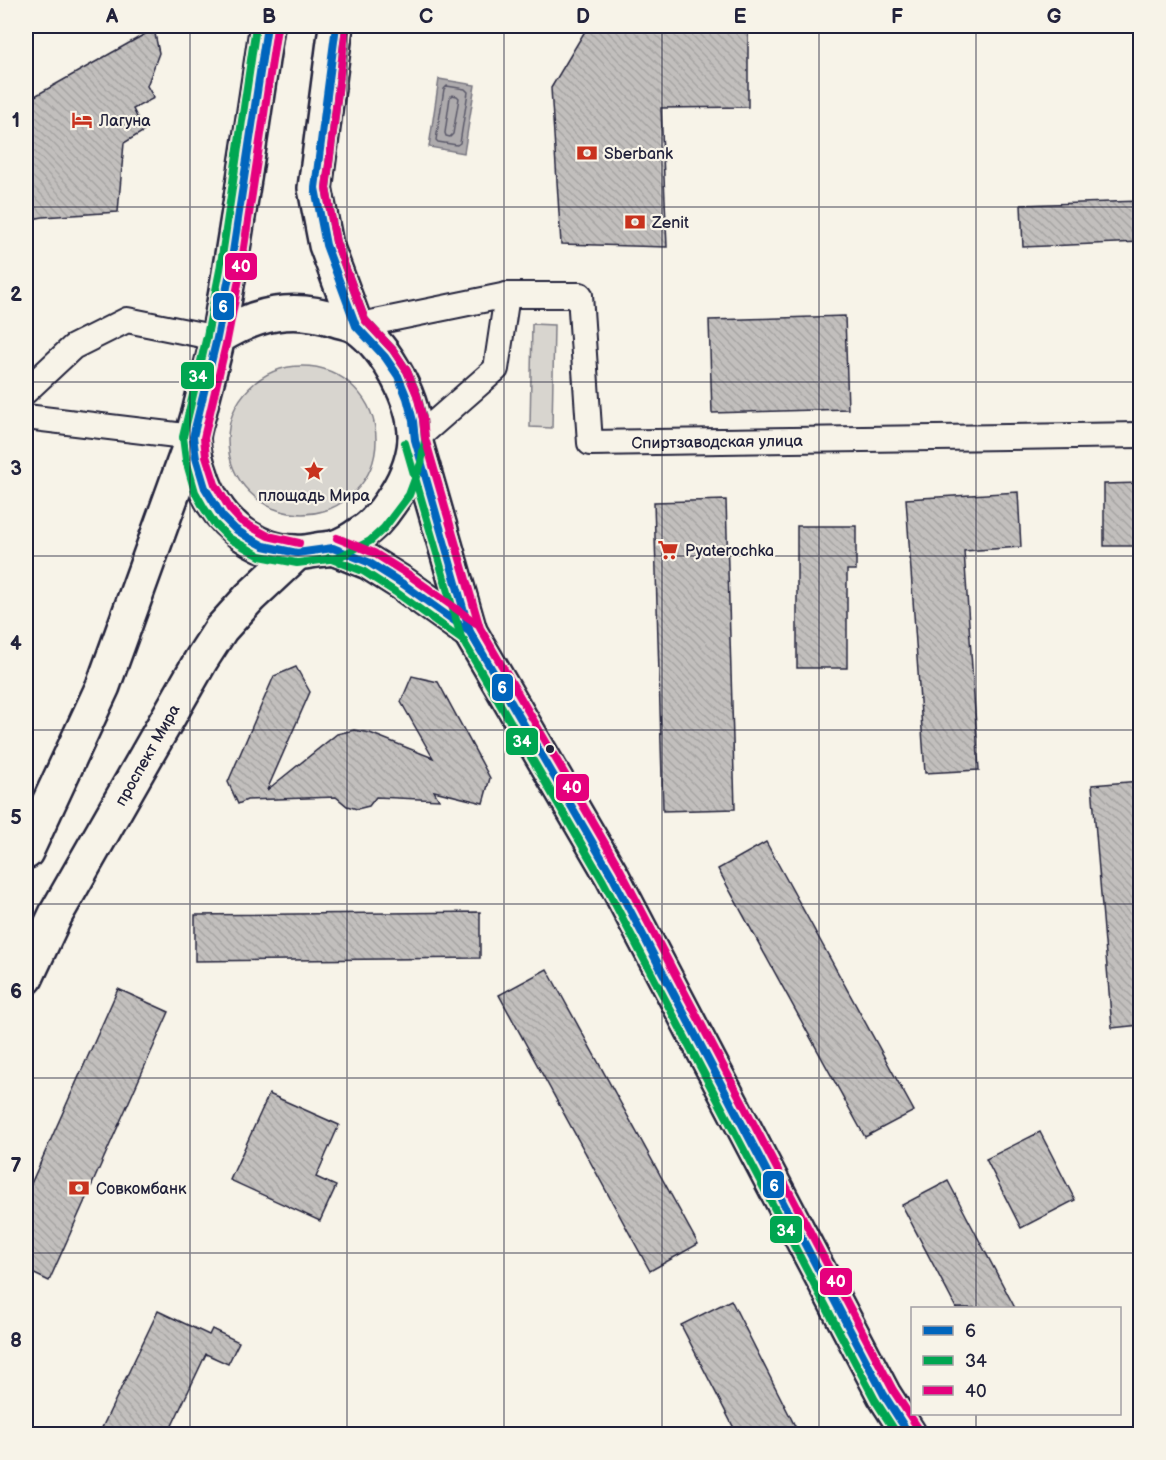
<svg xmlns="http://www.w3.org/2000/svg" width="1166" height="1460" font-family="'Balsamiq Sans',sans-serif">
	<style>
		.grass { fill: #d8d5cf; stroke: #7d7c85; stroke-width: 1.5 }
		.water { fill: #aeabad; stroke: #76747f; stroke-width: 1.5 }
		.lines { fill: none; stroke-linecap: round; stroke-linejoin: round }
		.shore { stroke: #5a5969; stroke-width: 1.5 }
		.building { fill: url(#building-back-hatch); stroke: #22223b; stroke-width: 1.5 }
		.minor-casing { stroke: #22223b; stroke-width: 28 }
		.secondary-casing { stroke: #22223b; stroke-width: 38 }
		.minor { stroke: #f7f3e8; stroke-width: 24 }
		.secondary { stroke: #f7f3e8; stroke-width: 33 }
		.bus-1-casing { stroke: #f7f3e8; stroke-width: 12 }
		.bus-2-casing { stroke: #f7f3e8; stroke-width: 12 }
		.bus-3-casing { stroke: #f7f3e8; stroke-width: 12 }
		.bus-1 { stroke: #0065bd; stroke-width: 8 }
		.bus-2 { stroke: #00a651; stroke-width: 8 }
		.bus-3 { stroke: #e5007d; stroke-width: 8 }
		.grid { fill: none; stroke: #22223b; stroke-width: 1.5; stroke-opacity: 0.55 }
		.bus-dot { fill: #22223b; stroke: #f7f3e8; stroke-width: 2 }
		.labels { text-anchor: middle; stroke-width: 4.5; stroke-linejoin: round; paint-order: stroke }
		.poi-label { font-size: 16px; fill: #22223b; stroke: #f7f3e8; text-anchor: start }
		.street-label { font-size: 16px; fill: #22223b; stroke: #f7f3e8 }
		.line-badge { stroke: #f7f3e8; stroke-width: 2 }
		.badge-label { font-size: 16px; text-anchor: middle; font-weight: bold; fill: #fff }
		.neatline { fill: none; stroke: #22223b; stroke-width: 2 }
		.grid-label { font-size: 20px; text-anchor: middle; font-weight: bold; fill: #22223b }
	</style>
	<defs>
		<pattern id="building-back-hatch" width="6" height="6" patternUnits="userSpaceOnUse" patternTransform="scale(1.5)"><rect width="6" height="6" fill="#c2bfbd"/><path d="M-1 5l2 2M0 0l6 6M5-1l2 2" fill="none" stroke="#a6a4a3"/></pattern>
	</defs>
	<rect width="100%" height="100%" fill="#f7f3e8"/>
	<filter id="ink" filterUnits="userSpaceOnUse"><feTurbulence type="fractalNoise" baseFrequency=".0167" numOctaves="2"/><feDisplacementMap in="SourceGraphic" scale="12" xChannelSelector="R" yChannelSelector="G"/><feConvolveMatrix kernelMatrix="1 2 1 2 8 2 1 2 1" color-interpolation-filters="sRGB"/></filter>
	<g filter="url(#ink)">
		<g class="grass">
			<path d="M 532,324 L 554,325 L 552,428 L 530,427 Z"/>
			<circle cx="302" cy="440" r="74"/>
		</g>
		<path class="water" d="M 439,79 L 475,85 L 464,153 L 429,147 Z"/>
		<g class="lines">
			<g class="shore">
				<path d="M 447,86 L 465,89 L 468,92 L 460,143 L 457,145 L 438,142 L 436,140 L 444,89 Z"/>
				<path d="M 452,95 L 457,96 L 459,98 L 453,134 L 450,137 L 446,136 L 445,133 L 450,97 Z"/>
			</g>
		</g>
		<g class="building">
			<path d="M 588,26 L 748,26 L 748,107 L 661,108 L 667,247 L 561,244 L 551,88 Z"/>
			<path d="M 154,29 L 159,53 L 147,86 L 154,98 L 133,109 L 144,131 L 124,143 L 118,212 L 43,217 L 26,220 L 26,101 Z"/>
			<path d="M 1140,201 L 1140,242 L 1023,247 L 1021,205 Z"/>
			<path d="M 845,316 L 848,409 L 712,413 L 709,320 Z"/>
			<path d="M 1140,483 L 1140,546 L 1104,546 L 1104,484 Z"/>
			<path d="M 1018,492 L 1021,547 L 964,551 L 979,770 L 925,773 L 906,499 Z"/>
			<path d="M 726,500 L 735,809 L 663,811 L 654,502 Z"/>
			<path d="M 797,526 L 856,526 L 856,570 L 847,570 L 847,668 L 797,668 Z"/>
			<path d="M 296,667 L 310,692 L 267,790 L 337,734 L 354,730 L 370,733 L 433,758 L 401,702 L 412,676 L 438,682 L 490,778 L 483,803 L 434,791 L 439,800 L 376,797 L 369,806 L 357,809 L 347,806 L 336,797 L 247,800 L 238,804 L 228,782 L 274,676 Z"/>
			<path d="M 1140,781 L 1140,1025 L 1112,1028 L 1092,785 Z"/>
			<path d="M 766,842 L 914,1111 L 865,1137 L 718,869 Z"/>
			<path d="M 480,912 L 480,958 L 195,961 L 195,915 Z"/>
			<path d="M 547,969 L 698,1244 L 650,1271 L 499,995 Z"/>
			<path d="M 118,989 L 169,1012 L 49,1281 L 26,1270 L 26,1195 Z"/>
			<path d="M 269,1094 L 339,1125 L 316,1177 L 336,1186 L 320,1221 L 230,1180 Z"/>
			<path d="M 1040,1132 L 1075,1200 L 1021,1228 L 986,1159 Z"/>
			<path d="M 948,1181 L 978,1238 L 1015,1308 L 956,1308 L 902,1205 Z"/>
			<path d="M 731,1300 L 799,1434 L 737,1434 L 681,1325 Z"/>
			<path d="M 158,1311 L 209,1335 L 212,1329 L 239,1342 L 228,1364 L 206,1354 L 168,1434 L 99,1434 Z"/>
		</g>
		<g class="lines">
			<g class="minor-casing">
				<g id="minor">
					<path d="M 356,326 L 507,295"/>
					<path d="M 26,391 L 73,347 L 127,320 L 217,338"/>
					<path d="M 26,417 L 193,437"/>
					<path id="s1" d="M 415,440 L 496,369 L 507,295 L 580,295 L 590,443 L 1140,435"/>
				</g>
			</g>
			<g class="secondary-casing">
				<g id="secondary">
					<path d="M 336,26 L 315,188 L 326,245 L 356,326"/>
					<path d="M 217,338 C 256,313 293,305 337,320 C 343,322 351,323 357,327 C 387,348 417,403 415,441 C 413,463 403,485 390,503 C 382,515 373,526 361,533 C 353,539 343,545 333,548 C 328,549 322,549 317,550 C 311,551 303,553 296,552 C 250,551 214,517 201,475 C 197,464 193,451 193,439 C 193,429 198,418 200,409 C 206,383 214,358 219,332 C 237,230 252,128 267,26"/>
					<path d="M 415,440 L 470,632 L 612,876 L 884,1395 L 909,1434"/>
					<path d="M 333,548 L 368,562 L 403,584 L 470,632"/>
					<path d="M 26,852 L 103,686 L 193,437"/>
					<path id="s2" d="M 26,978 L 56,914 L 201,660 L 221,629 L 250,597 L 297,553"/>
				</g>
			</g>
			<use href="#minor" class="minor"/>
			<use href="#secondary" class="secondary"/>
			<g class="bus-1-casing">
				<g id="bus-1">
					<path d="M 267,26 L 230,272 L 217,338 L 193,437 L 196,458 L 205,488 L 222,516 L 235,529 L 249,538 L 264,546 L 297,553 L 333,548 L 368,562 L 403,584 L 470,632 L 612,876 L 884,1395 L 909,1434"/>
					<path d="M 336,26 L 315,188 L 326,245 L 356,326 L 385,357 L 398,376 L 407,398 L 413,421 L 415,440 L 470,632 L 480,649"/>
				</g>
			</g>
			<g class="bus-2-casing">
				<g id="bus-2">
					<path d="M 256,26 L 220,270 L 207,336 L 183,437 L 186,460 L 195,492 L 204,508 L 214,523 L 229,538 L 260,556 L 297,563 L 337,558 L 370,541 L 384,528 L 409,495 L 421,463 L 425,441 L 423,418 L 417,394 L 407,371 L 393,350 L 365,320 L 336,242 L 326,188 L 346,27"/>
					<path d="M 405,443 L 461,637 L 603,881 L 875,1400 L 897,1434"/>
					<path d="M 329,558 L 363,571 L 397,593 L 464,641"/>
				</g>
			</g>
			<g class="bus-3-casing">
				<g id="bus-3">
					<path d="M 346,27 L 326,188 L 336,242 L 365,320 L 393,350 L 407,371 L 417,395 L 423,419 L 425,438 L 480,628 L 621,871 L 893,1390 L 918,1428"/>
					<path d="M 277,28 L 240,274 L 227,340 L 204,438 L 206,456 L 215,484 L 230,509 L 241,521 L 268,536 L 299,543"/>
					<path d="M 337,538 L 374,553 L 409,575 L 476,623"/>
				</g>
			</g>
			<use href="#bus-1" class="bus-1"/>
			<use href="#bus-2" class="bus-2"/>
			<use href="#bus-3" class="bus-3"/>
		</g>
	</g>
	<path class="grid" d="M 190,26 L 190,1434M 347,26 L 347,1434M 504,26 L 504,1434M 662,26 L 662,1434M 819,26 L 819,1434M 976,26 L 976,1308M 26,207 L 1140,207M 26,382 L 1140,382M 26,556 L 1140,556M 26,730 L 1140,730M 26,904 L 1140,904M 26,1078 L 1140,1078M 26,1253 L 1140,1253M 976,1414 L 976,1434"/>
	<defs>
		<g id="hotel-bare" transform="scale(1.62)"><path d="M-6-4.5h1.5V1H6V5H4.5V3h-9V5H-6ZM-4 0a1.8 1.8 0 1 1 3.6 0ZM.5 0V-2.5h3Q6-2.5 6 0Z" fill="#c8321e" stroke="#f7f3e8" stroke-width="2.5" paint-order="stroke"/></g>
		<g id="bank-bare" transform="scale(1.62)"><path d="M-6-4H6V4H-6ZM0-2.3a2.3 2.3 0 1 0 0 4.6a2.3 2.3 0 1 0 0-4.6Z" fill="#c8321e" stroke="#f7f3e8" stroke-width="2.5" paint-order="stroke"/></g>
		<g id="sight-bare" transform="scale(1.62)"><path d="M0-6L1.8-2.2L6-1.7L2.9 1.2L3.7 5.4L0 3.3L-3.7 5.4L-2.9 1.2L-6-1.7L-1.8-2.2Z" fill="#c8321e" stroke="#f7f3e8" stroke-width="2.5" paint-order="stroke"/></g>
		<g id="supermarket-bare" transform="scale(1.62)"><path d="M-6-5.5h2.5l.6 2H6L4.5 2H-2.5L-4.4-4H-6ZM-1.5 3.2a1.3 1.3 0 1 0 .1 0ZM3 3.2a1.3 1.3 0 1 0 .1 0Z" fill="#c8321e" stroke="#f7f3e8" stroke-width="2.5" paint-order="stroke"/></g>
	</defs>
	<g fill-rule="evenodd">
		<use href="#hotel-bare" x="82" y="120"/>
		<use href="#bank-bare" x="587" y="153"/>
		<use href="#bank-bare" x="635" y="222"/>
		<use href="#sight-bare" x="314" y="471"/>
		<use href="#supermarket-bare" x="668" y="550"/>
		<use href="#bank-bare" x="79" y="1188"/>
	</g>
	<circle class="bus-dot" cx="550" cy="749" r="5"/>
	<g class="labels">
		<g class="poi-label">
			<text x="99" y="126">Лагуна</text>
			<text x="604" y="159">Sberbank</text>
			<text x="652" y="228">Zenit</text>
			<text x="314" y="501" text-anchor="middle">площадь Мира</text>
			<text x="685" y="556">Pyaterochka</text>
			<text x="96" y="1194">Совкомбанк</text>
		</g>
		<g class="street-label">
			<text dy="6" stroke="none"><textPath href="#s1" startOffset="531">Спиртзаводская улица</textPath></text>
			<text dy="6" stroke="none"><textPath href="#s2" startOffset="254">проспект Мира</textPath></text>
		</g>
	</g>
	<g class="line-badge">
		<rect x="224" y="252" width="34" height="29" rx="6" fill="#e5007d"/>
		<rect x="212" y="292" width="23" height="29" rx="6" fill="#0065bd"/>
		<rect x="180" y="361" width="35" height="29" rx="6" fill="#00a651"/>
		<rect x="491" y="673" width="23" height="29" rx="6" fill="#0065bd"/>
		<rect x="505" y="727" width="34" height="29" rx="6" fill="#00a651"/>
		<rect x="555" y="773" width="35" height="29" rx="6" fill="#e5007d"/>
		<rect x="762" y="1170" width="23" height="29" rx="6" fill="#0065bd"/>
		<rect x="769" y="1215" width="34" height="29" rx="6" fill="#00a651"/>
		<rect x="819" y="1267" width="34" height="29" rx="6" fill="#e5007d"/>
	</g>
	<g class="badge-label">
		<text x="241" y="272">40</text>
		<text x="223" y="312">6</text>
		<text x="198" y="382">34</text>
		<text x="502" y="693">6</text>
		<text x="522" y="747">34</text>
		<text x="572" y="793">40</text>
		<text x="774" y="1191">6</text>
		<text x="786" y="1236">34</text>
		<text x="836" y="1287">40</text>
	</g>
	<rect width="1166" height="1460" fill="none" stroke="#f7f3e8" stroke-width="66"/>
	<rect x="911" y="1307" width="210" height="108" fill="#f7f3e8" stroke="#a29fa3" stroke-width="1.5"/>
	<rect x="923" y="1326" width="30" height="9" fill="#0065bd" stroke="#a29fa3" stroke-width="1.5"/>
	<text x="965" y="1337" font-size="18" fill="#22223b">6</text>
	<rect x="923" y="1356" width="30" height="9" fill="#00a651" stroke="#a29fa3" stroke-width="1.5"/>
	<text x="965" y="1367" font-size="18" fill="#22223b">34</text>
	<rect x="923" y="1386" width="30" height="9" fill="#e5007d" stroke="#a29fa3" stroke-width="1.5"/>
	<text x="965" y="1397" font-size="18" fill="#22223b">40</text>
	<rect x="33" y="33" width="1100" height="1394" class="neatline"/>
	<g class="grid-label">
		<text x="112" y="23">A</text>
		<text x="269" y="23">B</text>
		<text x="426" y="23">C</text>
		<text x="583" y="23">D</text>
		<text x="740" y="23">E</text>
		<text x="897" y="23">F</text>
		<text x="1054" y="23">G</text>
		<text x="16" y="127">1</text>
		<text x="16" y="301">2</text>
		<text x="16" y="475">3</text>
		<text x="16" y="650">4</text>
		<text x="16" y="824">5</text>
		<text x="16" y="998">6</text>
		<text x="16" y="1172">7</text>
		<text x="16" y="1347">8</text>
	</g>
</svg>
